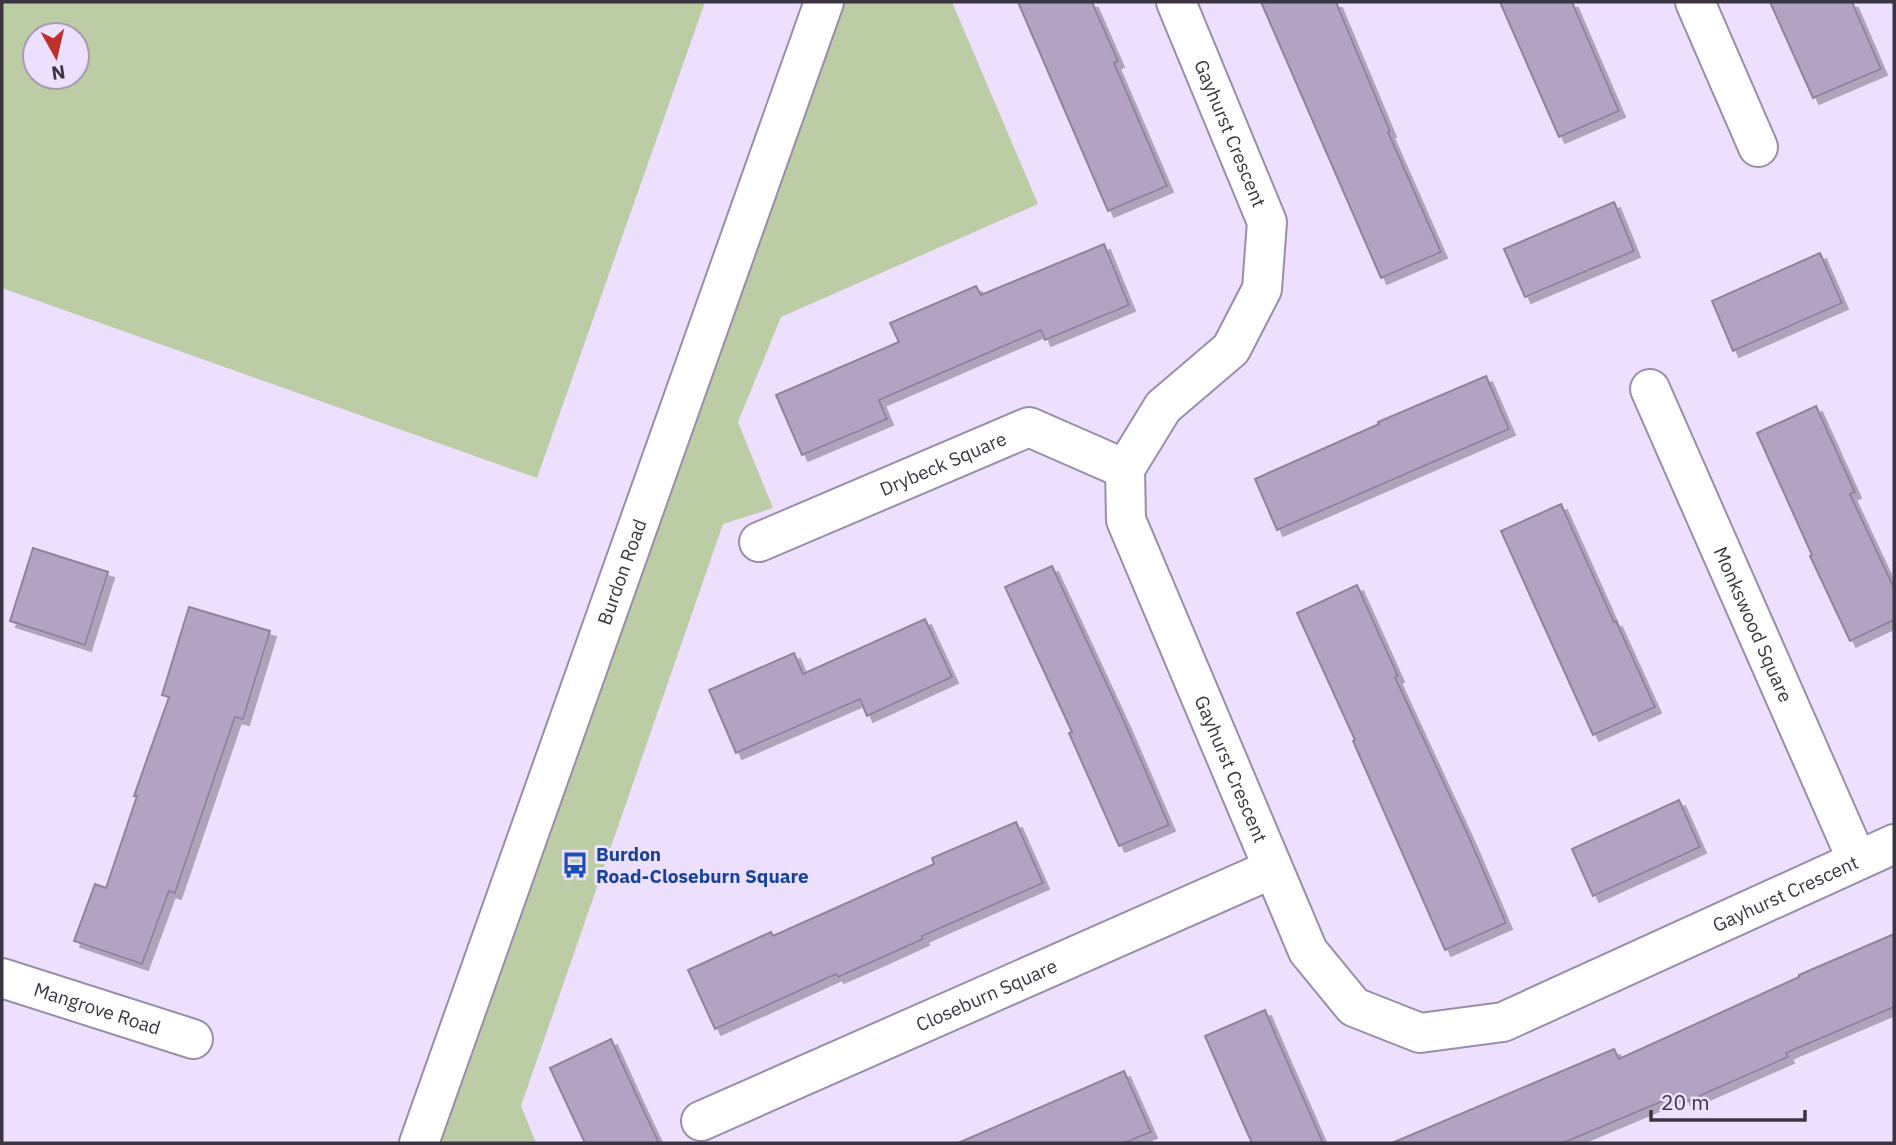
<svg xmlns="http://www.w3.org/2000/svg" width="1896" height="1145" font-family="'IBM Plex Sans',sans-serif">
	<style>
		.green { fill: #bccda5; fill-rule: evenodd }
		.building { fill: #b1a3c1; stroke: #8f839f; stroke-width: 2; filter: url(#shadow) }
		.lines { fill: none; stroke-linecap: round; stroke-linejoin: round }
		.street-casing { stroke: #9a8daa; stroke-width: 42 }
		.secondary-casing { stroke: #9a8daa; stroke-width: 42 }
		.street { stroke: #fff; stroke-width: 38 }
		.secondary { stroke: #fff; stroke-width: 38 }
		.labels { text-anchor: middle; stroke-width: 6; stroke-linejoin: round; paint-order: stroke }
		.street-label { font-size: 19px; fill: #3a3541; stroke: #eddffe }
		.transit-label { font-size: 19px; font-weight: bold; fill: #164399; stroke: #eddffe; text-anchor: start }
	</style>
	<defs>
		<filter id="shadow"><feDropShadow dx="6" dy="6" stdDeviation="0" flood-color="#0004"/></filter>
	</defs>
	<rect width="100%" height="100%" fill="#eddffe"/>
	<g class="green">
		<path d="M 2,2 L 705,2 L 537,478 L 2,288 ZM 35,35 L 77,35 L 77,77 L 35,77 Z"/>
		<path d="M 824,2 L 952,2 L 1038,204 L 781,317 L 738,422 L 773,508 L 723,524 L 521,1106 L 536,1143 L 419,1143 Z"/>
	</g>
	<g class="building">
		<path d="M 1018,2 L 1092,2 L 1118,61 L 1114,63 L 1167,186 L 1108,211 Z"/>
		<path d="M 1261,2 L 1336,2 L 1390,131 L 1388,132 L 1441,252 L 1381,278 Z"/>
		<path d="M 1500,2 L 1572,2 L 1619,111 L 1559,137 Z"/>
		<path d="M 1770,2 L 1852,2 L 1881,69 L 1813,98 Z"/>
		<path d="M 1614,202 L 1634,251 L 1525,297 L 1504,249 Z"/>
		<path d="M 1104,244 L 1129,305 L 1045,340 L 1041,330 L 879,400 L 887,419 L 802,455 L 776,395 L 899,342 L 890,323 L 976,286 L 981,295 Z"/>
		<path d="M 1820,253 L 1842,303 L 1733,351 L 1712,301 Z"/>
		<path d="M 1486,376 L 1509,429 L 1277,530 L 1255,479 L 1379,424 L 1378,422 Z"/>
		<path d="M 1816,406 L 1855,492 L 1850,494 L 1894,588 L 1894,620 L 1850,641 L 1810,556 L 1812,555 L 1757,433 Z"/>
		<path d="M 1561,504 L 1614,622 L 1616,621 L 1655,707 L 1593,735 L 1501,531 Z"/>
		<path d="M 33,548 L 108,572 L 85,645 L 10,621 Z"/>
		<path d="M 1052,566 L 1124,721 L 1169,825 L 1119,846 L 1069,733 L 1072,732 L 1005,587 Z"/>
		<path d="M 1357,585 L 1398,676 L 1395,677 L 1469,837 L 1506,923 L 1445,950 L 1353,741 L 1355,740 L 1297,613 Z"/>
		<path d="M 189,607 L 270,631 L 243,719 L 235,717 L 175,893 L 169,891 L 142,964 L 74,941 L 95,884 L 106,888 L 137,796 L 134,796 L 169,697 L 162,695 Z"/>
		<path d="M 925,619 L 952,677 L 867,716 L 860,699 L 736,753 L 709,690 L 794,653 L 803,674 Z"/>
		<path d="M 1679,800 L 1700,847 L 1593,896 L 1572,849 Z"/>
		<path d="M 1016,822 L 1043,883 L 922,936 L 923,939 L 881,958 L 838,977 L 836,974 L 715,1029 L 688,970 L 771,932 L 773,936 L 934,864 L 932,858 Z"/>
		<path d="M 1894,934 L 1894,1007 L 1786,1053 L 1788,1057 L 1686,1102 L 1682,1093 L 1563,1143 L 1392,1143 L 1614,1049 L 1619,1059 L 1799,977 L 1799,975 Z"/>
		<path d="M 1265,1010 L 1273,1029 L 1323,1143 L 1252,1143 L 1243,1123 L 1205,1036 Z"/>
		<path d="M 611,1039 L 635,1092 L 659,1143 L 585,1143 L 550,1068 Z"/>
		<path d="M 1124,1071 L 1151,1132 L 1124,1143 L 958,1143 Z"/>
	</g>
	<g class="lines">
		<g class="street-casing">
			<g id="street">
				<path id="s1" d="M 1176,2 L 1267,222 L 1262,289 L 1231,349 L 1163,407 L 1125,469 L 1126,520 L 1308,951 L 1354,1007 L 1420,1033 L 1503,1022 L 1894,844"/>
				<path d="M 1695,2 L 1758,147"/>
				<path id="s2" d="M 1650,389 L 1857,860"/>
				<path id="s3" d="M 759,542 L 1029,427 L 1125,469"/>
				<path id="s4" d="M 2,978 L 193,1039"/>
				<path id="s5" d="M 701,1121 L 1272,869"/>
			</g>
		</g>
		<g class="secondary-casing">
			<g id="secondary">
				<path id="s6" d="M 419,1143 L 824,2"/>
			</g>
		</g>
		<use href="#street" class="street"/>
		<use href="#secondary" class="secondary"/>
	</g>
	<defs>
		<g id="bus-bare" transform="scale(2.1)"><path d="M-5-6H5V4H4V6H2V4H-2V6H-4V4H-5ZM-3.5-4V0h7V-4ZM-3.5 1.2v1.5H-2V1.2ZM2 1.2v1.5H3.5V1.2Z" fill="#1a4fb4" stroke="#eddffe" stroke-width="2.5" paint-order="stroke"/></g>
	</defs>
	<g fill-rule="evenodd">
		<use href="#bus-bare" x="575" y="865"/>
	</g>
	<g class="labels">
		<g class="street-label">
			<text dy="7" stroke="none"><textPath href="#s1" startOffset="142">Gayhurst Crescent</textPath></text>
			<text dy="7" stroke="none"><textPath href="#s3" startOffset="200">Drybeck Square</textPath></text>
			<text dy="7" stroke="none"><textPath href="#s6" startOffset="606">Burdon Road</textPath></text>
			<text dy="7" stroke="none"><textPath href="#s2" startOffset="257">Monkswood Square</textPath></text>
			<text dy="7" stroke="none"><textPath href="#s1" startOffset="856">Gayhurst Crescent</textPath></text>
			<text dy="7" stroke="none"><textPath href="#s1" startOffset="1591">Gayhurst Crescent</textPath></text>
			<text dy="7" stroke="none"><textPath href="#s5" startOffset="312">Closeburn Square</textPath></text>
			<text dy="7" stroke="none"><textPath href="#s4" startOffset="100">Mangrove Road</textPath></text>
		</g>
		<g class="transit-label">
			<text x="596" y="861">Burdon<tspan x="596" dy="22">Road-Closeburn Square</tspan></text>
		</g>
	</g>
	<rect width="1896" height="1145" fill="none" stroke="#3a3541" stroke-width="7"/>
	<g transform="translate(56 56) rotate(172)"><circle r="33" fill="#eddffe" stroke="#a59bb2" stroke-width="2"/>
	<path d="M0-5L12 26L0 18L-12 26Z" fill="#be302c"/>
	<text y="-10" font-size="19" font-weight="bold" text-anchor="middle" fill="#3a3541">N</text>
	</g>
	<path d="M1651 1110v10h154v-10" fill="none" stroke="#3a3541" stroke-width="3.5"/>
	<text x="1661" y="1110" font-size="21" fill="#3a3541" stroke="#eddffe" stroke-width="5" paint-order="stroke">20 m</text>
</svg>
